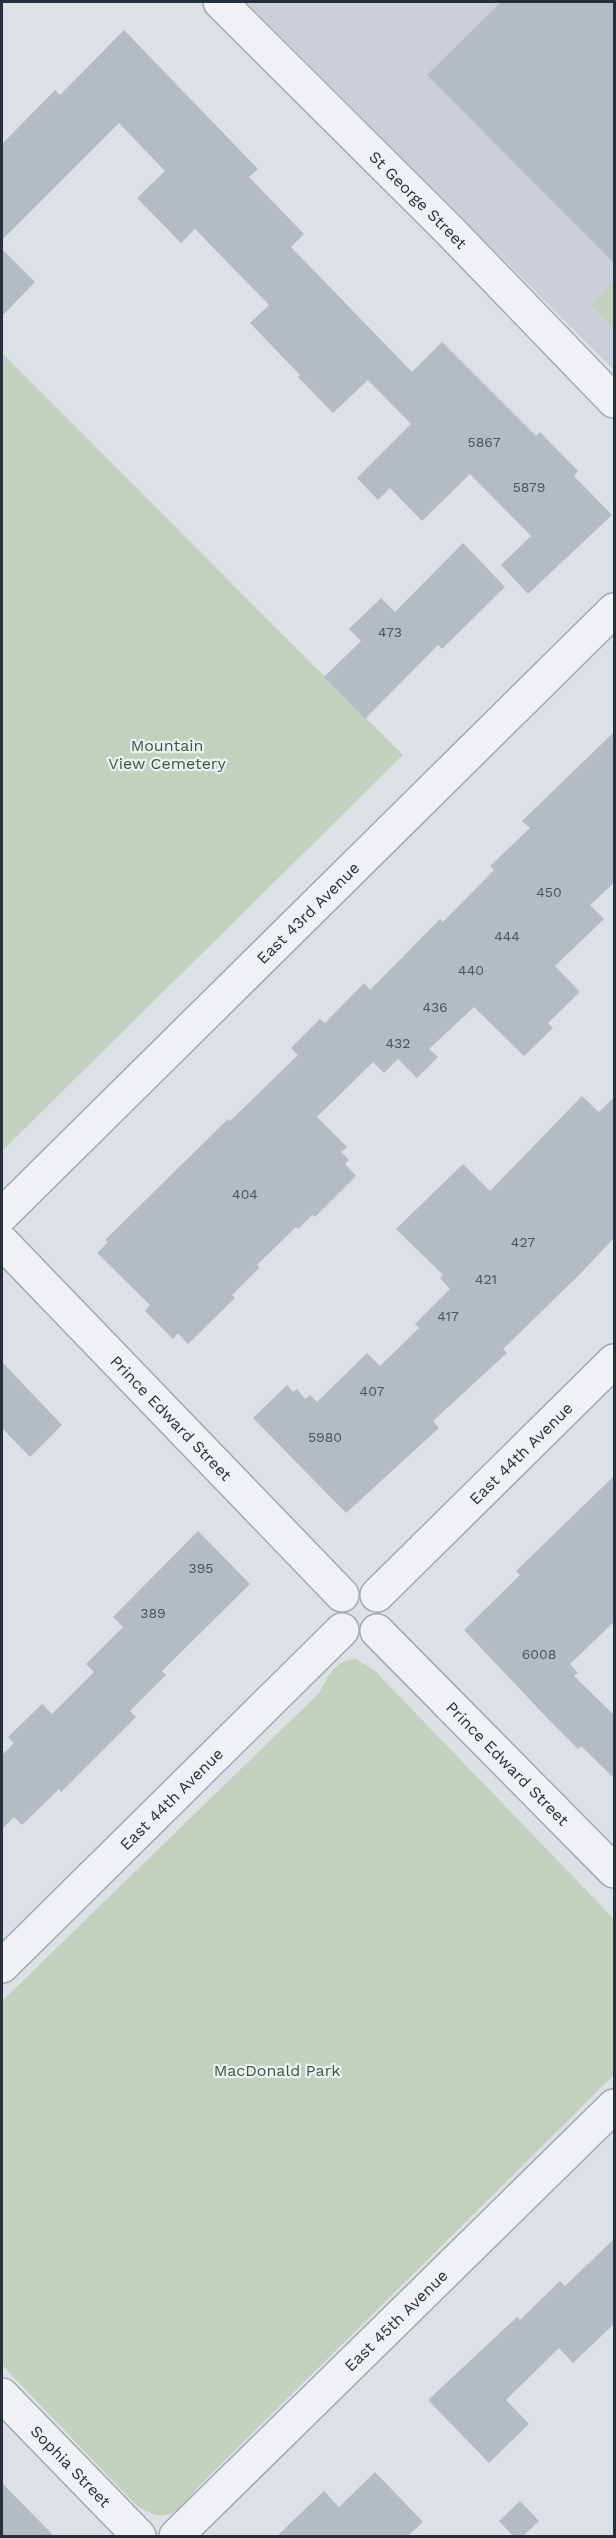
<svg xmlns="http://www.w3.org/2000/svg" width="616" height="2538" font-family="'Work Sans',sans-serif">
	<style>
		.built { fill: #cbd0d8 }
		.green { fill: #c4d0be }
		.building { fill: #b4bbc3 }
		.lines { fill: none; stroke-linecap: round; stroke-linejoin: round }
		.minor-casing { stroke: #a2a8b0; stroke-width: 36 }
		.minor { stroke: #eff1f5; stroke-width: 33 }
		.labels { text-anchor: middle; stroke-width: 4.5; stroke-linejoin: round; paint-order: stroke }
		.number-label { font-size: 14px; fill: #4a535e }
		.street-label { font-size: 16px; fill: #26303c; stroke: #ecf0f4 }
		.park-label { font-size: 16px; fill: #3d5834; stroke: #ecf0f4 }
	</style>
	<rect width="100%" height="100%" fill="#dce1e6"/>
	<path class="built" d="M 246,2 L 614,2 L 614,370 Z"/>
	<g class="green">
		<path d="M 614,281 L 614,329 L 590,305 Z"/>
		<path d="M 2,353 L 403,755 L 2,1151 Z"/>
		<path d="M 356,1659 L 374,1670 L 614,1919 L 614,2075 L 196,2489 C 179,2516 162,2525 134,2503 L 2,2365 L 2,2001 L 319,1693 C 329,1675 335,1660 356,1659 Z"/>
	</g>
	<g class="building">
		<path d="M 501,2 L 615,2 L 615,264 L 427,75 Z"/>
		<path d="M 124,30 L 258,169 L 249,177 L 304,234 L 291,247 L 412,372 L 442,342 L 536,436 L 540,432 L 578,471 L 574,476 L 612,515 L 528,594 L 501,565 L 531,536 L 470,474 L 422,521 L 390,488 L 378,500 L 357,478 L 411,424 L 368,380 L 333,413 L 298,377 L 300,375 L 250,323 L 269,305 L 195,229 L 181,243 L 137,198 L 165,171 L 119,123 L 2,240 L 2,144 L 55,90 L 60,95 Z"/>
		<path d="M 2,249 L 35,282 L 2,316 Z"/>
		<path d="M 463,543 L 505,587 L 442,649 L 438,645 L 365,719 L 324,677 L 361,641 L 349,629 L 381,598 L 395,612 Z"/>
		<path d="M 615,731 L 615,882 L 590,905 L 604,919 L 555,966 L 580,992 L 548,1023 L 553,1028 L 524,1056 L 474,1007 L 429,1049 L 438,1057 L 417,1078 L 398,1059 L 384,1073 L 373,1062 L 317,1117 L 347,1147 L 341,1152 L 349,1160 L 345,1164 L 356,1176 L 315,1217 L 312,1215 L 298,1229 L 296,1227 L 257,1265 L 259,1268 L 232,1295 L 235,1298 L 188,1344 L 178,1333 L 173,1339 L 145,1311 L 150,1305 L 97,1253 L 108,1242 L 105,1240 L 228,1119 L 230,1121 L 298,1055 L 291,1048 L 320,1019 L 325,1023 L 364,983 L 370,990 L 440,919 L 443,922 L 494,870 L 490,866 L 530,828 L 522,821 Z"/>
		<path d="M 582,1096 L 599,1112 L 615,1096 L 615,1237 L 581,1273 L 503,1349 L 507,1353 L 433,1421 L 439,1428 L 346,1513 L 253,1418 L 287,1385 L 293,1392 L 297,1389 L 305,1399 L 310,1395 L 317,1402 L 367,1353 L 380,1366 L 419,1328 L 415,1324 L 450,1289 L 440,1278 L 443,1275 L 396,1229 L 463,1164 L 490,1191 Z"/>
		<path d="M 2,1362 L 62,1425 L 30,1457 L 2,1428 Z"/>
		<path d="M 615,1475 L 615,1621 L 570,1664 L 578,1673 L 574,1676 L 615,1716 L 615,1779 L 581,1746 L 578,1749 L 550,1721 L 464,1630 L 520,1575 L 516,1571 Z"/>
		<path d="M 198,1531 L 250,1584 L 162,1671 L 166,1675 L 130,1711 L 136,1717 L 61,1792 L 59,1789 L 22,1825 L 14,1817 L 2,1829 L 2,1755 L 14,1743 L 8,1737 L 42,1704 L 52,1714 L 94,1672 L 86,1664 L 123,1627 L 113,1617 Z"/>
		<path d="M 615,2238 L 615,2323 L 573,2363 L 559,2348 L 506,2400 L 529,2424 L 489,2463 L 428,2400 L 517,2317 L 520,2320 L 560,2281 L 565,2286 Z"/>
		<path d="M 375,2472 L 423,2522 L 408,2536 L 277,2536 L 324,2491 L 339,2507 Z"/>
		<path d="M 2,2483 L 54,2536 L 2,2536 Z"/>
		<path d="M 520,2501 L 539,2521 L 523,2536 L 513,2536 L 499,2521 Z"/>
	</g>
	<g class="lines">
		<g class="minor-casing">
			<g id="minor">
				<path id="s1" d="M 220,2 L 450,231 L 614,401"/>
				<path id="s2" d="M 2,1215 L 614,610"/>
				<path id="s3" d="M 2,1242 L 342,1595"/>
				<path id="s4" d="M 377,1595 L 614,1361"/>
				<path id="s5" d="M 377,1631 L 614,1871"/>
				<path id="s6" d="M 2,1966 L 342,1630"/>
				<path id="s7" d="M 2,2395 L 139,2536"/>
				<path id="s8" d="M 176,2536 L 614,2106"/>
			</g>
		</g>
		<use href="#minor" class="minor"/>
	</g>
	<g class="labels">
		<g class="number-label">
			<text x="484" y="447">5867</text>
			<text x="529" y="492">5879</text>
			<text x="390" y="637">473</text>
			<text x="549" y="897">450</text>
			<text x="507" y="941">444</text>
			<text x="471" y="975">440</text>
			<text x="435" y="1012">436</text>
			<text x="398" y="1048">432</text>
			<text x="245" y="1199">404</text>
			<text x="523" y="1247">427</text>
			<text x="486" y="1284">421</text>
			<text x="448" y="1321">417</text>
			<text x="372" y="1396">407</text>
			<text x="325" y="1442">5980</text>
			<text x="201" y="1573">395</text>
			<text x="153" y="1618">389</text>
			<text x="539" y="1659">6008</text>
		</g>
		<g class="street-label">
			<text dy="6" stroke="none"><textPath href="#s1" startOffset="280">St George Street</textPath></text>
			<text dy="6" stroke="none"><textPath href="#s2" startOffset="430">East 43rd Avenue</textPath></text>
			<text dy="6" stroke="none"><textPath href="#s3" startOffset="244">Prince Edward Street</textPath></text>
			<text dy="6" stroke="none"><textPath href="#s4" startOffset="202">East 44th Avenue</textPath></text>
			<text dy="6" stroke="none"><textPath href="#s5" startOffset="186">Prince Edward Street</textPath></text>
			<text dy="6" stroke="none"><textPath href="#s6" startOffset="238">East 44th Avenue</textPath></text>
			<text dy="6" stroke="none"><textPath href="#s8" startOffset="308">East 45th Avenue</textPath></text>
			<text dy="6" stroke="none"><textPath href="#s7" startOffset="99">Sophia Street</textPath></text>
		</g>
		<g class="park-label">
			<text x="167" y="751">Mountain<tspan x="167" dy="18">View Cemetery</tspan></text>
			<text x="277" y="2076">MacDonald Park</text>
		</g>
	</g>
	<rect width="616" height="2538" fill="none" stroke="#26303c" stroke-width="6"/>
</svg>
